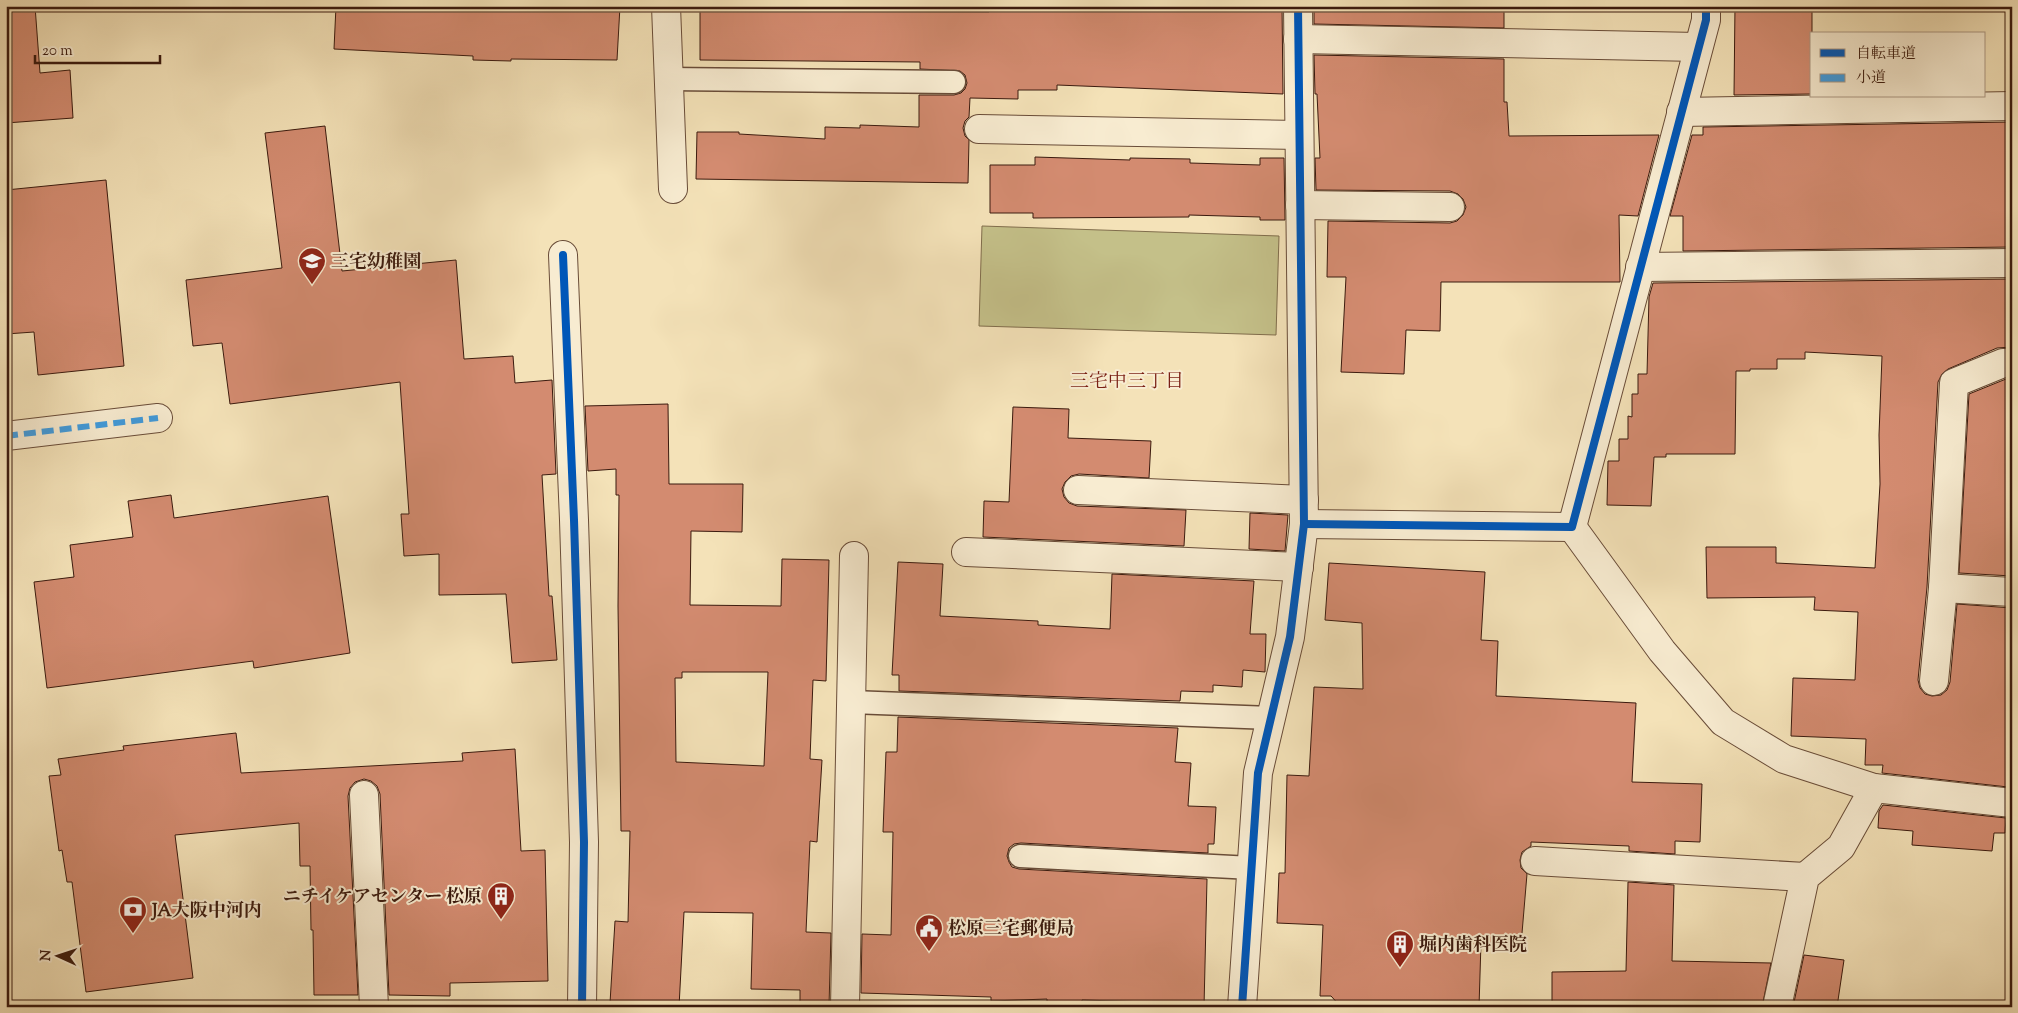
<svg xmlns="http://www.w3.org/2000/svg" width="2018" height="1013" font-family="'Sorts Mill Goudy','Noto Serif JP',serif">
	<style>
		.green { fill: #c4c089; stroke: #806d4c }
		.building { fill: #d38b70; stroke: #3b1a0e; fill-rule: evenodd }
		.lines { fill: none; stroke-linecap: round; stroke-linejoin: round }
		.service-casing { stroke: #694c38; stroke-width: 25 }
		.pedestrian-casing { stroke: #694c38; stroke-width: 30 }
		.minor-casing { stroke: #694c38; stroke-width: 30 }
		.service { stroke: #f8ecd1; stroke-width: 22 }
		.pedestrian { stroke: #f8ecd1; stroke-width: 28 }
		.minor { stroke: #f8ecd1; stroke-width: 28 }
		.quiet { stroke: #3f9bde; stroke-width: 6; stroke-dasharray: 12 6; stroke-linecap: butt }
		.cycleway-casing { stroke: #f8ecd1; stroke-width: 11 }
		.cycleway { stroke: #0057b8; stroke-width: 8 }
		.labels { text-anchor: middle; stroke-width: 4; stroke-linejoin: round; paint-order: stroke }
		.poi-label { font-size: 18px; font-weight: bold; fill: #3b1a0e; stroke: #f8ecd1; text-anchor: start }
		.neighbourhood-label { font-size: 19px; fill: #7a1f14; stroke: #f8ecd1 }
	</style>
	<rect width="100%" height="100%" fill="#f4e2b8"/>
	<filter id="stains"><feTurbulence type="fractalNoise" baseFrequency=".004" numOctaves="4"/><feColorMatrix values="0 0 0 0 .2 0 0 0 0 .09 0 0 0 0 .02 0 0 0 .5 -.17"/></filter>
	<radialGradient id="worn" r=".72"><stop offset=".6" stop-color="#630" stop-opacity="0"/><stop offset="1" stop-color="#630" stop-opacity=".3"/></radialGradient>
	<path class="green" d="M 982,226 L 1279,236 L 1276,335 L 979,326 Z"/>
	<g class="building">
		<path d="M 6,6 L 35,6 L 40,73 L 70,70 L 73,118 L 6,123 Z"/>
		<path d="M 336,6 L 620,6 L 617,60 L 511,59 L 511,61 L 473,60 L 473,56 L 334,49 Z"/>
		<path d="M 989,6 L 1282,6 L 1283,94 L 1057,85 L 1057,90 L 1018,90 L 1018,99 L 970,98 L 969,117 L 965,121 L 963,128 L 965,136 L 969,140 L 968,183 L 696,179 L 697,132 L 739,132 L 739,134 L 825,139 L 825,127 L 860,128 L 860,125 L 919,127 L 919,95 L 954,95 L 961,93 L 965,89 L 967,83 L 965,75 L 960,71 L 920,69 L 920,62 L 700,60 L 700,11 L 989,12 Z"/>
		<path d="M 1314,6 L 1504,6 L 1504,28 L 1314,24 Z"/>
		<path d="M 1735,6 L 1812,6 L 1812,94 L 1734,95 Z"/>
		<path d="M 1314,55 L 1504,59 L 1504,102 L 1507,102 L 1509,136 L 1659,135 L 1638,216 L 1619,215 L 1620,282 L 1441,282 L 1440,331 L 1406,330 L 1404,374 L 1341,372 L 1346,277 L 1327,277 L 1328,221 L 1450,223 L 1457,221 L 1463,215 L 1466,207 L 1463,199 L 1458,194 L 1450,191 L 1316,190 L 1315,158 L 1320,158 L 1317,94 L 1315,94 Z"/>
		<path d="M 2012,122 L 2012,247 L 1683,251 L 1683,216 L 1670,216 L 1692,135 L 1703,135 L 1703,127 Z"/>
		<path d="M 325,126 L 342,271 L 456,260 L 464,359 L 513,356 L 515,383 L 552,380 L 556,474 L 542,475 L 549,596 L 552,596 L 557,660 L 512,663 L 506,594 L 439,595 L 439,554 L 404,556 L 401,514 L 409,514 L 400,382 L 230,404 L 222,343 L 193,346 L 186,280 L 282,268 L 265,133 Z"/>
		<path d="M 1035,157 L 1130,160 L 1130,158 L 1190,159 L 1190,163 L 1260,165 L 1260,158 L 1284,158 L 1285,220 L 1260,220 L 1260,217 L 1189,215 L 1189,217 L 1033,218 L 1033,213 L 990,213 L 990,165 L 1035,165 Z"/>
		<path d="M 106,180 L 124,366 L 38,375 L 34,332 L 6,334 L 6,190 Z"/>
		<path d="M 2012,279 L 2012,347 L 1997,348 L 1948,369 L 1942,374 L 1938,382 L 1927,587 L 1918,680 L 1920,688 L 1925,694 L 1932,696 L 1941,695 L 1947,690 L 1950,682 L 1957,604 L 2012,608 L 2012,726 L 2008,787 L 1882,773 L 1883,765 L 1865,765 L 1866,739 L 1791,736 L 1793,678 L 1855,680 L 1858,612 L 1814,610 L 1815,597 L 1707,598 L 1706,547 L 1776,547 L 1776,563 L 1875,568 L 1880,484 L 1879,435 L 1882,356 L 1805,352 L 1805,359 L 1777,359 L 1777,369 L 1750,369 L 1750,371 L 1736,371 L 1735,454 L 1666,454 L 1666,457 L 1654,457 L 1651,506 L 1607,505 L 1608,461 L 1619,461 L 1619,439 L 1628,439 L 1628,416 L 1632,417 L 1632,394 L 1638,394 L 1638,374 L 1647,374 L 1649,297 L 1653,283 Z"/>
		<path d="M 2006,379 L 2012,379 L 2012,576 L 1959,573 L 1969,394 Z"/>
		<path d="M 668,404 L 669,484 L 743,484 L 742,532 L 691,531 L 690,605 L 781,606 L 782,559 L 829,560 L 826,681 L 813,680 L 810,759 L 822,760 L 817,842 L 810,841 L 806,932 L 831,933 L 829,1006 L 800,1006 L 800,990 L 751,989 L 753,913 L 684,912 L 679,1007 L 610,1003 L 615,921 L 628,922 L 630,831 L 621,831 L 618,606 L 619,495 L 616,495 L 616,469 L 588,471 L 585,406 ZM 682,672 L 768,672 L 764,766 L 676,762 L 675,678 L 682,678 Z"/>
		<path d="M 1013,407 L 1069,409 L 1068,438 L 1151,441 L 1149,478 L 1079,474 L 1071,476 L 1065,482 L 1062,489 L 1064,497 L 1069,503 L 1077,506 L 1186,510 L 1184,546 L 983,537 L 984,501 L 1009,502 Z"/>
		<path d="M 171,495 L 174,518 L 328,496 L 350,653 L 254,668 L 253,661 L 47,688 L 34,582 L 74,577 L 70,545 L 133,537 L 128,501 Z"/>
		<path d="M 1250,513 L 1288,515 L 1285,551 L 1249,549 Z"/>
		<path d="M 898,562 L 943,564 L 940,616 L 1038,621 L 1038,625 L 1110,629 L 1112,574 L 1254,581 L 1250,634 L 1266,634 L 1265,672 L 1243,670 L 1242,687 L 1213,685 L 1213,692 L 1181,691 L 1180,701 L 899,691 L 899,675 L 892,675 Z"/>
		<path d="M 1329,563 L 1485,572 L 1481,640 L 1498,641 L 1496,696 L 1636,703 L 1632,782 L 1702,784 L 1700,842 L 1675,841 L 1675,854 L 1629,851 L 1629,846 L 1531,842 L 1531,846 L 1522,852 L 1520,860 L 1521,868 L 1527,874 L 1521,945 L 1481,942 L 1479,1007 L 1341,1007 L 1331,996 L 1320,996 L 1323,925 L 1277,923 L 1279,873 L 1285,873 L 1287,775 L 1309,776 L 1314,687 L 1363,689 L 1362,623 L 1325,620 Z"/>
		<path d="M 898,717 L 1178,728 L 1175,762 L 1191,763 L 1188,806 L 1216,807 L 1214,844 L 1208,844 L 1208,853 L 1021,843 L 1014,844 L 1009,848 L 1007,856 L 1009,862 L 1012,867 L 1019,869 L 1207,879 L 1204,1007 L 1150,1007 L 1151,1002 L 1082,1000 L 1082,1007 L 1047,1007 L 1047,999 L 991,1001 L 991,997 L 861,993 L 862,934 L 891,935 L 893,832 L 883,832 L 886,752 L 897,752 Z"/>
		<path d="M 236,733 L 241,773 L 463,761 L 462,753 L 515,749 L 521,851 L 545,850 L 548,981 L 450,983 L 450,996 L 389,995 L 380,794 L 377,786 L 371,781 L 364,779 L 355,782 L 350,788 L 348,796 L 358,995 L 314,995 L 313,930 L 311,930 L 310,866 L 300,866 L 299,823 L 175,835 L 193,978 L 86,992 L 72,882 L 67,882 L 62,850 L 59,851 L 49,776 L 61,775 L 58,759 L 124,750 L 123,746 Z"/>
		<path d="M 1883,805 L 2006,818 L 2005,833 L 1994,833 L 1992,851 L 1912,845 L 1913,831 L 1878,828 L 1879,811 Z"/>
		<path d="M 1628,882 L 1674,885 L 1672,961 L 1771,963 L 1762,1007 L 1552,1007 L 1552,972 L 1626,971 Z"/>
		<path d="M 1804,955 L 1844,960 L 1837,1007 L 1793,1007 Z"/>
	</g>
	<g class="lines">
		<g class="service-casing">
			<g id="service">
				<path d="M 669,79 L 954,82"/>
				<path d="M 851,702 L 1271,718"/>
				<path d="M 1020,856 L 1252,868"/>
			</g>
		</g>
		<g class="pedestrian-casing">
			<path id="pedestrian" d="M 6,436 L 158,418"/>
		</g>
		<g class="minor-casing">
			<g id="minor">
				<path d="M 666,6 L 673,189"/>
				<path d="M 1298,39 L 1698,47"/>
				<path d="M 1681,112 L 2012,106"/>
				<path d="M 979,129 L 1299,135"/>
				<path d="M 1300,205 L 1450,207"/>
				<path d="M 563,255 L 574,520 L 584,842 L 582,1007"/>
				<path d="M 1640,267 L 2012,263"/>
				<path d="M 1078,490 L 1304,500"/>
				<path d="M 1304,524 L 1572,527 L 1706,20 L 1706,6"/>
				<path d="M 1572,527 L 1662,651 L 1723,722 L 1784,759 L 1874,788 L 2012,803"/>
				<path d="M 966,552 L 1299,567"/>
				<path d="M 1943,588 L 2012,592"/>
				<path d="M 1934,681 L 1943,588 L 1954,383 L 2003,363 L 2012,363"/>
				<path d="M 364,795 L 374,1007"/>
				<path d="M 1535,861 L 1805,877"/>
				<path d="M 845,1007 L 854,556"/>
				<path d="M 1242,1007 L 1258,773 L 1290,637 L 1304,524 L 1298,6"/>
				<path d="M 1777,1007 L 1805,877 L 1841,847 L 1874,788"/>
			</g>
		</g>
		<use href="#service" class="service"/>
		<use href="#pedestrian" class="pedestrian"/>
		<use href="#minor" class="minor"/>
		<path class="quiet" d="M 6,436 L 158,418"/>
		<g class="cycleway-casing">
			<g id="cycleway">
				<path d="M 563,255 L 574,520 L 584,842 L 582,1007"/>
				<path d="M 1304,524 L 1572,527 L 1706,20 L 1706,6"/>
				<path d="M 1242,1007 L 1258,773 L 1290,637 L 1304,524 L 1298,6"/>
			</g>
		</g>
		<use href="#cycleway" class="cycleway"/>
	</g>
	<defs>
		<g id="school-pin" transform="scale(1.4375)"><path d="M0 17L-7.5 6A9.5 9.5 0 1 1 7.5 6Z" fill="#8f2418" stroke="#f8ecd1"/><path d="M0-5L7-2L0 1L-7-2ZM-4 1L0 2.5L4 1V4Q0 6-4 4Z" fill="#fff"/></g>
		<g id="building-pin" transform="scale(1.4375)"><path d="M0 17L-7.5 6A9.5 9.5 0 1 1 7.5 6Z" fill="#8f2418" stroke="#f8ecd1"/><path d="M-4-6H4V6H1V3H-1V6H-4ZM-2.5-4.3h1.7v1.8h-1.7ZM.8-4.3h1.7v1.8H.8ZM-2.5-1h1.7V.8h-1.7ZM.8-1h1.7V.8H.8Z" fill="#fff"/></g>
		<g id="bank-pin" transform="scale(1.4375)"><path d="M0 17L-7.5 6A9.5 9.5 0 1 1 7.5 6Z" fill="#8f2418" stroke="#f8ecd1"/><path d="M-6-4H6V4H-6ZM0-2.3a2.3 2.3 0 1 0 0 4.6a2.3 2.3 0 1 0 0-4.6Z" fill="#fff"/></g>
		<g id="civic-pin" transform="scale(1.4375)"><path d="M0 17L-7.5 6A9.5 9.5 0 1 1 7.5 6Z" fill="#8f2418" stroke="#f8ecd1"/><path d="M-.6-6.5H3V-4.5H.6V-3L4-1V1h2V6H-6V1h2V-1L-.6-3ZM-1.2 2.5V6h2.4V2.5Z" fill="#fff"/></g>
	</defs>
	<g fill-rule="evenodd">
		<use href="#school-pin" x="312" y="261"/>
		<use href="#building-pin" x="501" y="896"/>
		<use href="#bank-pin" x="133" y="910"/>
		<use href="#civic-pin" x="929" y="928"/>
		<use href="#building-pin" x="1400" y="944"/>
	</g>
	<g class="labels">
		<g class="poi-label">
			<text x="331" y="267">三宅幼稚園</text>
			<text x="482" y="902" text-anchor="end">ニチイケアセンター 松原</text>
			<text x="152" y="916">JA大阪中河内</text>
			<text x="948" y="934">松原三宅郵便局</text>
			<text x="1419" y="950">堀内歯科医院</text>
		</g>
		<g class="neighbourhood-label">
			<text x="1127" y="387">三宅中三丁目</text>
		</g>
	</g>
	<rect width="2018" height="1013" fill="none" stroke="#f4e2b8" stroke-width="25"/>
	<rect x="8" y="8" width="2003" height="998" fill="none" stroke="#3b1a0e" stroke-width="2.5"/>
	<rect x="12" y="12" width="1993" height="988" fill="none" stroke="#3b1a0e"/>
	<rect x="1810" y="32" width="175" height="65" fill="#f8ecd1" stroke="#ac9883"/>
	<rect x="1820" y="49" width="25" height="8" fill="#0057b8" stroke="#ac9883"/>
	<text x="1856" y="58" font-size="15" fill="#3b1a0e">自転車道</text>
	<rect x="1820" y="74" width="25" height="8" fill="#3f9bde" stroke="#ac9883"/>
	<text x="1856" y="82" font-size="15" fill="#3b1a0e">小道</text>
	<g transform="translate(58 956) rotate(273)" stroke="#f8ecd1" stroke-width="4" paint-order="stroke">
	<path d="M0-4L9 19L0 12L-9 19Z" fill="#3b1a0e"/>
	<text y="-8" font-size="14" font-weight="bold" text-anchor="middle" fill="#3b1a0e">N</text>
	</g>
	<path d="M35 55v8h125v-8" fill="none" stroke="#3b1a0e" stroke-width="2.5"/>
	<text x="42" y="55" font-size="15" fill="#3b1a0e" stroke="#f8ecd1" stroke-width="4" paint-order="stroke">20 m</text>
	<rect width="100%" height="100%" filter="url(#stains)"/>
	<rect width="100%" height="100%" fill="url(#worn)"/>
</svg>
